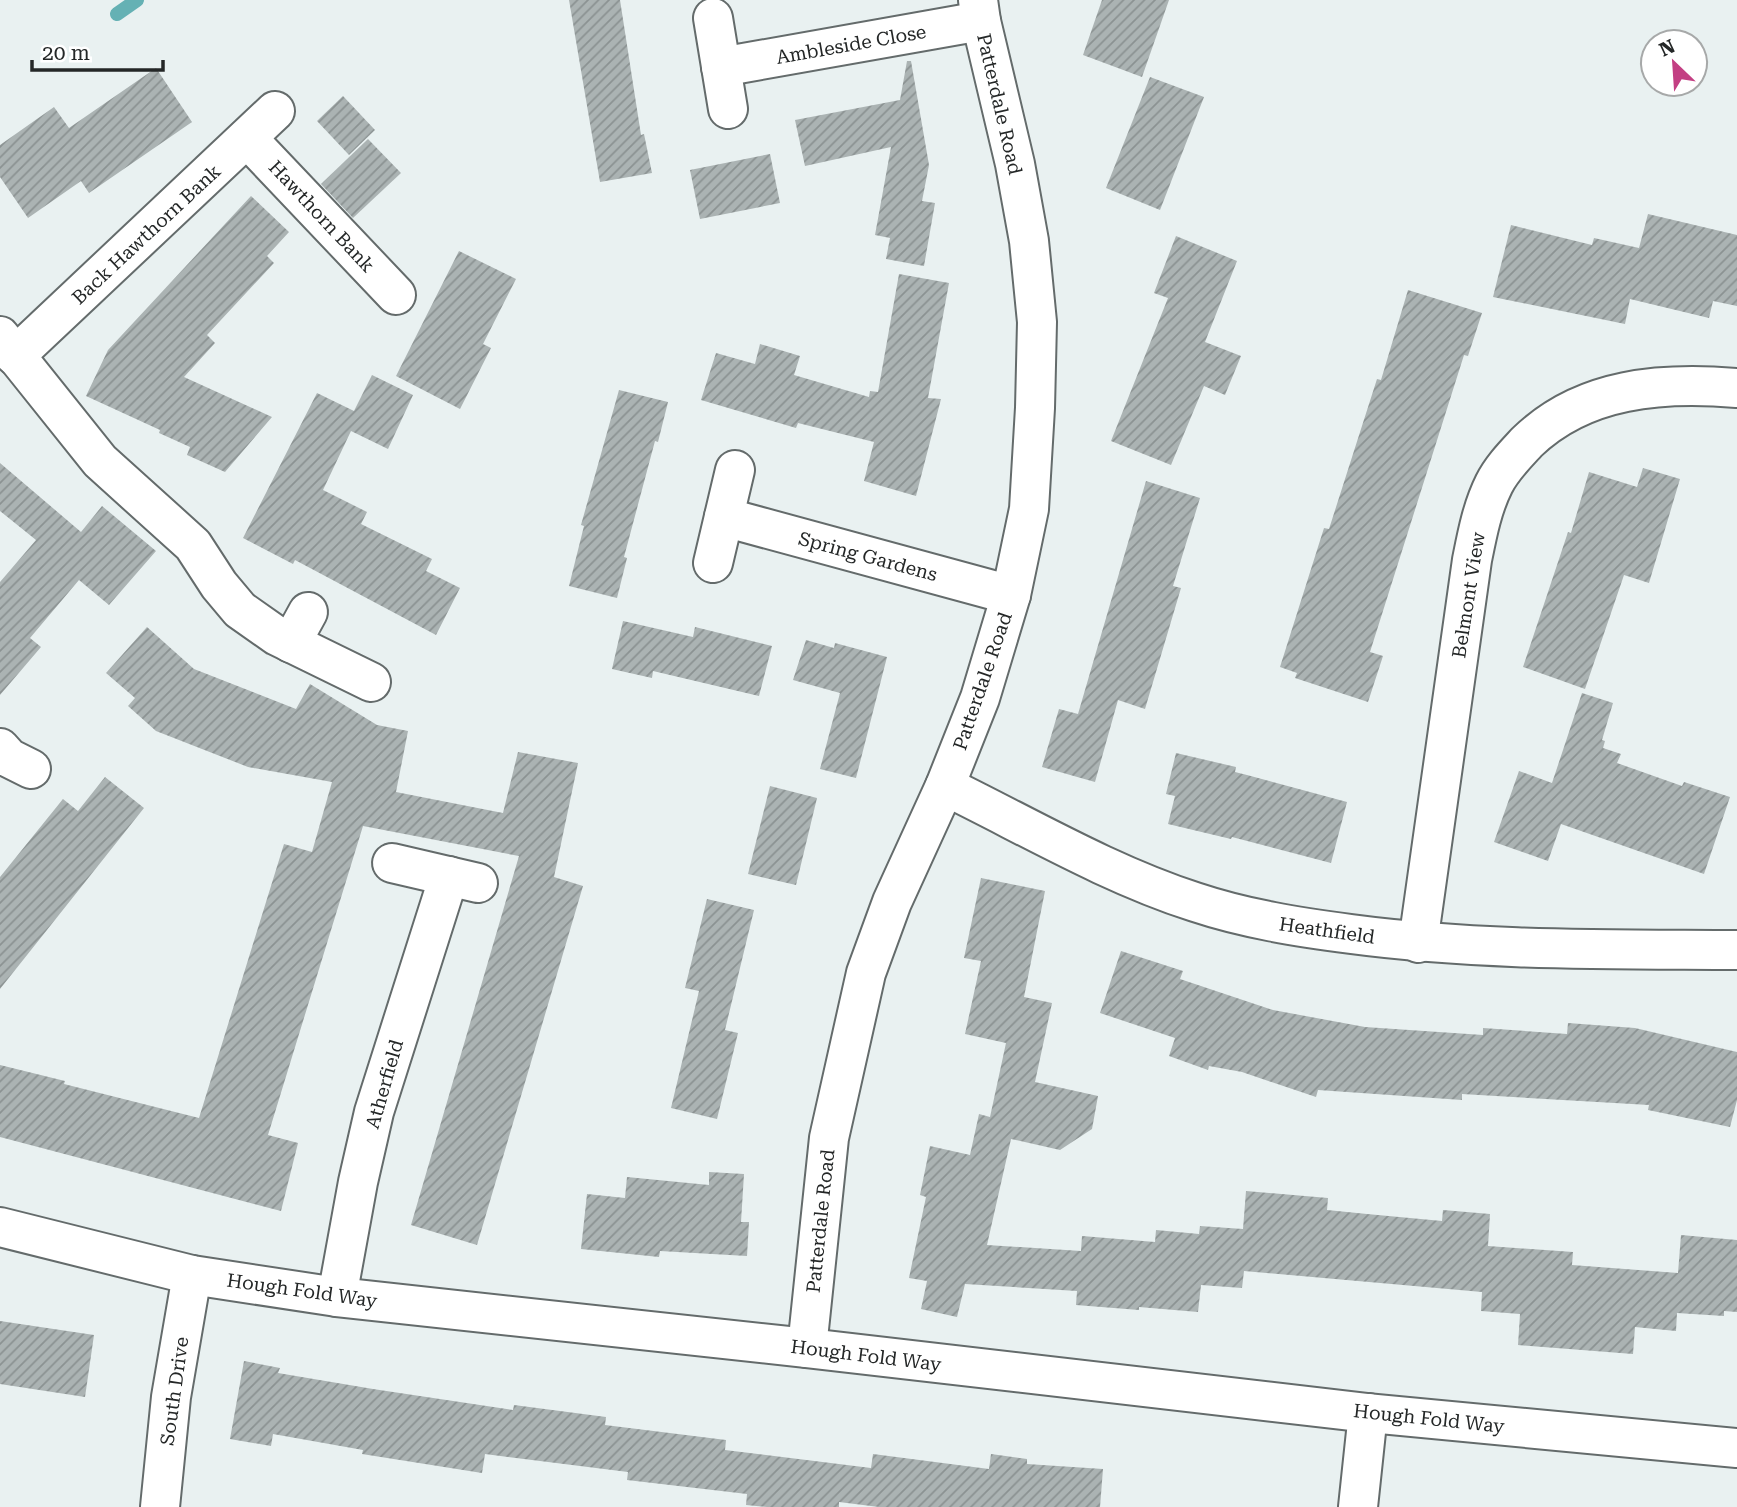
<svg xmlns="http://www.w3.org/2000/svg" width="1737" height="1507" font-family="'Roboto Serif',serif">
	<style>
		.lines { fill: none; stroke-linecap: round; stroke-linejoin: round }
		.stream { stroke: #65b1b4; stroke-width: 14 }
		.building { fill: url(#building-hatch) }
		.minor-casing { stroke: #646b6b; stroke-width: 42 }
		.minor { stroke: #fff; stroke-width: 38 }
		.labels { text-anchor: middle; stroke-width: 7; stroke-linejoin: round; paint-order: stroke }
		.street-label { font-size: 19px; fill: #242727; stroke: #fff }
	</style>
	<defs>
		<pattern id="building-hatch" width="6" height="6" patternUnits="userSpaceOnUse" patternTransform="scale(1.75)"><rect width="6" height="6" fill="#abb3b3"/><path d="M-1 1l2-2M0 6l6-6M5 7l2-2" fill="none" stroke="#8b9292"/></pattern>
	</defs>
	<rect width="100%" height="100%" fill="#e9f1f1"/>
	<g class="lines">
		<path class="stream" d="M 117,14 L 137,0"/>
	</g>
	<g class="building">
		<path d="M 569,0 L 620,0 L 641,135 L 644,134 L 652,173 L 600,182 Z"/>
		<path d="M 1102,0 L 1169,0 L 1142,77 L 1083,55 Z"/>
		<path d="M 907,61 L 911,61 L 929,165 L 922,201 L 935,203 L 924,266 L 886,259 L 890,238 L 875,235 L 891,147 L 805,166 L 795,120 L 900,100 Z"/>
		<path d="M 156,68 L 192,122 L 89,193 L 81,181 L 28,218 L 0,177 L 0,145 L 54,107 L 69,128 Z"/>
		<path d="M 1150,77 L 1204,97 L 1160,210 L 1106,188 Z"/>
		<path d="M 343,96 L 375,130 L 349,155 L 317,121 Z"/>
		<path d="M 368,139 L 401,173 L 353,218 L 321,184 Z"/>
		<path d="M 770,154 L 780,203 L 700,219 L 690,170 Z"/>
		<path d="M 251,196 L 289,232 L 267,256 L 274,263 L 207,335 L 215,343 L 184,377 L 272,417 L 225,472 L 187,455 L 190,447 L 159,433 L 160,430 L 86,396 L 108,350 Z"/>
		<path d="M 1648,214 L 1737,235 L 1737,306 L 1713,301 L 1709,318 L 1630,299 L 1625,324 L 1493,297 L 1511,225 L 1592,245 L 1594,238 L 1639,248 Z"/>
		<path d="M 1176,236 L 1237,261 L 1205,342 L 1241,356 L 1225,395 L 1204,386 L 1171,465 L 1111,441 L 1168,298 L 1154,293 Z"/>
		<path d="M 459,251 L 516,279 L 483,344 L 491,348 L 460,409 L 396,376 Z"/>
		<path d="M 899,274 L 949,283 L 928,398 L 941,399 L 916,496 L 864,481 L 874,442 L 798,423 L 796,428 L 701,400 L 716,353 L 755,364 L 760,344 L 800,356 L 794,375 L 869,397 L 870,391 L 878,392 Z"/>
		<path d="M 1408,290 L 1482,313 L 1468,356 L 1464,355 L 1370,652 L 1383,656 L 1368,702 L 1295,678 L 1297,673 L 1280,667 L 1324,528 L 1329,529 L 1377,379 L 1381,380 Z"/>
		<path d="M 372,375 L 413,395 L 388,449 L 351,431 L 323,490 L 367,512 L 361,524 L 432,559 L 426,571 L 460,588 L 436,635 L 295,560 L 293,564 L 243,538 L 317,393 L 354,411 Z"/>
		<path d="M 619,390 L 668,402 L 658,442 L 655,441 L 624,557 L 627,558 L 617,598 L 569,586 L 584,526 L 581,525 Z"/>
		<path d="M 0,463 L 81,532 L 102,506 L 156,551 L 109,605 L 79,580 L 30,638 L 41,647 L 0,695 L 0,582 L 36,540 L 0,511 Z"/>
		<path d="M 1643,468 L 1680,479 L 1649,583 L 1624,575 L 1585,689 L 1523,667 L 1568,532 L 1571,533 L 1589,472 L 1637,487 Z"/>
		<path d="M 1146,481 L 1200,498 L 1173,586 L 1181,588 L 1145,709 L 1118,700 L 1095,782 L 1042,767 L 1059,709 L 1078,714 Z"/>
		<path d="M 623,621 L 693,637 L 695,627 L 772,646 L 759,696 L 653,671 L 652,678 L 612,669 Z"/>
		<path d="M 147,627 L 194,669 L 296,709 L 310,684 L 377,725 L 408,731 L 396,792 L 503,813 L 518,752 L 578,763 L 554,877 L 583,886 L 477,1245 L 411,1225 L 519,856 L 363,826 L 268,1135 L 298,1143 L 281,1211 L 0,1137 L 0,1065 L 65,1081 L 64,1084 L 199,1118 L 284,844 L 312,852 L 332,782 L 248,767 L 156,731 L 128,706 L 135,698 L 106,673 Z"/>
		<path d="M 806,640 L 834,648 L 835,643 L 887,657 L 856,778 L 820,769 L 840,693 L 793,680 Z"/>
		<path d="M 1582,693 L 1613,703 L 1602,740 L 1605,741 L 1603,748 L 1621,754 L 1617,763 L 1682,786 L 1684,782 L 1730,797 L 1704,874 L 1561,824 L 1548,861 L 1494,842 L 1519,771 L 1552,783 Z"/>
		<path d="M 1176,753 L 1236,767 L 1235,772 L 1247,775 L 1347,802 L 1331,863 L 1232,837 L 1231,839 L 1168,824 L 1175,796 L 1166,794 Z"/>
		<path d="M 105,777 L 144,808 L 0,989 L 0,877 L 63,799 L 78,811 Z"/>
		<path d="M 770,786 L 817,798 L 796,885 L 748,874 Z"/>
		<path d="M 981,878 L 1045,891 L 1024,997 L 1052,1003 L 1035,1082 L 1098,1096 L 1092,1129 L 1060,1150 L 1011,1139 L 987,1245 L 1081,1251 L 1082,1236 L 1155,1242 L 1156,1230 L 1199,1234 L 1200,1226 L 1243,1229 L 1246,1191 L 1328,1198 L 1327,1210 L 1367,1214 L 1442,1221 L 1443,1210 L 1490,1214 L 1488,1246 L 1573,1252 L 1572,1265 L 1678,1273 L 1681,1235 L 1737,1240 L 1737,1312 L 1724,1311 L 1724,1316 L 1677,1313 L 1676,1331 L 1635,1327 L 1633,1354 L 1518,1345 L 1520,1314 L 1481,1311 L 1482,1292 L 1244,1271 L 1242,1288 L 1201,1285 L 1198,1312 L 1139,1307 L 1139,1310 L 1076,1305 L 1077,1291 L 965,1284 L 957,1317 L 921,1309 L 927,1281 L 909,1278 L 926,1197 L 920,1195 L 930,1146 L 970,1155 L 979,1114 L 990,1117 L 1006,1043 L 965,1034 L 981,961 L 964,958 Z"/>
		<path d="M 707,899 L 754,910 L 725,1030 L 738,1033 L 717,1119 L 671,1108 L 699,991 L 685,988 Z"/>
		<path d="M 1121,951 L 1183,971 L 1180,979 L 1273,1010 L 1365,1027 L 1483,1035 L 1483,1028 L 1567,1034 L 1568,1023 L 1635,1028 L 1737,1052 L 1737,1100 L 1730,1127 L 1648,1110 L 1649,1105 L 1462,1094 L 1462,1100 L 1318,1090 L 1316,1097 L 1242,1072 L 1209,1066 L 1208,1070 L 1169,1056 L 1175,1038 L 1100,1013 Z"/>
		<path d="M 709,1172 L 744,1174 L 741,1222 L 749,1222 L 747,1256 L 660,1251 L 659,1257 L 581,1249 L 587,1194 L 625,1198 L 627,1177 L 709,1185 Z"/>
		<path d="M 0,1321 L 94,1335 L 85,1397 L 0,1384 Z"/>
		<path d="M 244,1361 L 280,1368 L 278,1373 L 373,1389 L 513,1410 L 514,1405 L 606,1417 L 605,1425 L 726,1440 L 725,1450 L 871,1468 L 873,1454 L 989,1469 L 991,1454 L 1027,1459 L 1027,1464 L 1103,1469 L 1100,1507 L 879,1507 L 839,1502 L 839,1507 L 767,1507 L 746,1505 L 747,1494 L 627,1480 L 628,1472 L 485,1454 L 482,1473 L 362,1454 L 363,1450 L 273,1434 L 271,1446 L 230,1439 Z"/>
	</g>
	<g class="lines">
		<g class="minor-casing">
			<g id="minor">
				<path d="M 713,18 L 728,109"/>
				<path d="M 721,67 L 981,21"/>
				<path d="M 247,138 L 396,295"/>
				<path d="M 0,336 L 100,461 L 193,545 L 219,585 L 240,610 L 277,636 L 371,682"/>
				<path d="M 15,356 L 275,111"/>
				<path d="M 724,517 L 1011,595"/>
				<path d="M 713,563 L 735,470"/>
				<path d="M 291,643 L 308,612"/>
				<path d="M 0,748 L 9,758 L 31,769"/>
				<path d="M 945,786 C 1027,826 1108,874 1195,902 C 1246,919 1298,927 1351,934 C 1479,951 1608,949 1737,950"/>
				<path d="M 392,863 L 478,883"/>
				<path d="M 1418,943 L 1472,560 C 1477,535 1482,508 1494,484 C 1502,468 1515,455 1527,442 C 1584,387 1662,382 1737,388"/>
				<path d="M 0,1227 L 192,1275 L 337,1297 L 807,1348 L 1368,1413 L 1737,1448"/>
				<path d="M 337,1297 L 358,1182 L 374,1112 L 449,876"/>
				<path d="M 807,1348 L 829,1138 L 866,973 L 892,902 L 945,786 L 980,698 L 1011,595 L 1029,509 L 1035,408 L 1037,322 L 1029,241 L 1015,164 L 981,21 L 978,0"/>
				<path d="M 160,1507 L 171,1397 L 192,1275"/>
				<path d="M 1358,1507 L 1368,1413"/>
			</g>
		</g>
		<use href="#minor" class="minor"/>
	</g>
	<g class="labels">
		<g class="street-label">
			<text transform="translate(851 44) rotate(-10)" y="7">Ambleside Close</text>
			<text transform="translate(1000 104) rotate(77)" y="7">Patterdale Road</text>
			<text transform="translate(322 216) rotate(47)" y="7">Hawthorn Bank</text>
			<text transform="translate(146 234) rotate(-43)" y="7">Back Hawthorn Bank</text>
			<text transform="translate(868 556) rotate(15)" y="7">Spring Gardens</text>
			<text transform="translate(1468 595) rotate(-81)" y="7">Belmont View</text>
			<text transform="translate(982 681) rotate(-71)" y="7">Patterdale Road</text>
			<text transform="translate(1327 930) rotate(8)" y="7">Heathfield</text>
			<text transform="translate(384 1084) rotate(-74)" y="7">Atherfield</text>
			<text transform="translate(820 1221) rotate(-84)" y="7">Patterdale Road</text>
			<text transform="translate(302 1290) rotate(8)" y="7">Hough Fold Way</text>
			<text transform="translate(866 1355) rotate(7)" y="7">Hough Fold Way</text>
			<text transform="translate(174 1391) rotate(-82)" y="7">South Drive</text>
			<text transform="translate(1429 1418) rotate(6)" y="7">Hough Fold Way</text>
		</g>
	</g>
	<g transform="translate(1674 63) rotate(335)"><circle r="33" fill="#ffffff" stroke="#a7a9a9" stroke-width="2"/>
	<path d="M0-5L12 26L0 18L-12 26Z" fill="#c33f83"/>
	<text y="-10" font-size="19" font-weight="bold" text-anchor="middle" fill="#242727">N</text>
	</g>
	<path d="M32 60v10h131v-10" fill="none" stroke="#242727" stroke-width="3.5"/>
	<text x="42" y="60" font-size="21" fill="#242727" stroke="#ffffff" stroke-width="5" paint-order="stroke">20 m</text>
</svg>
